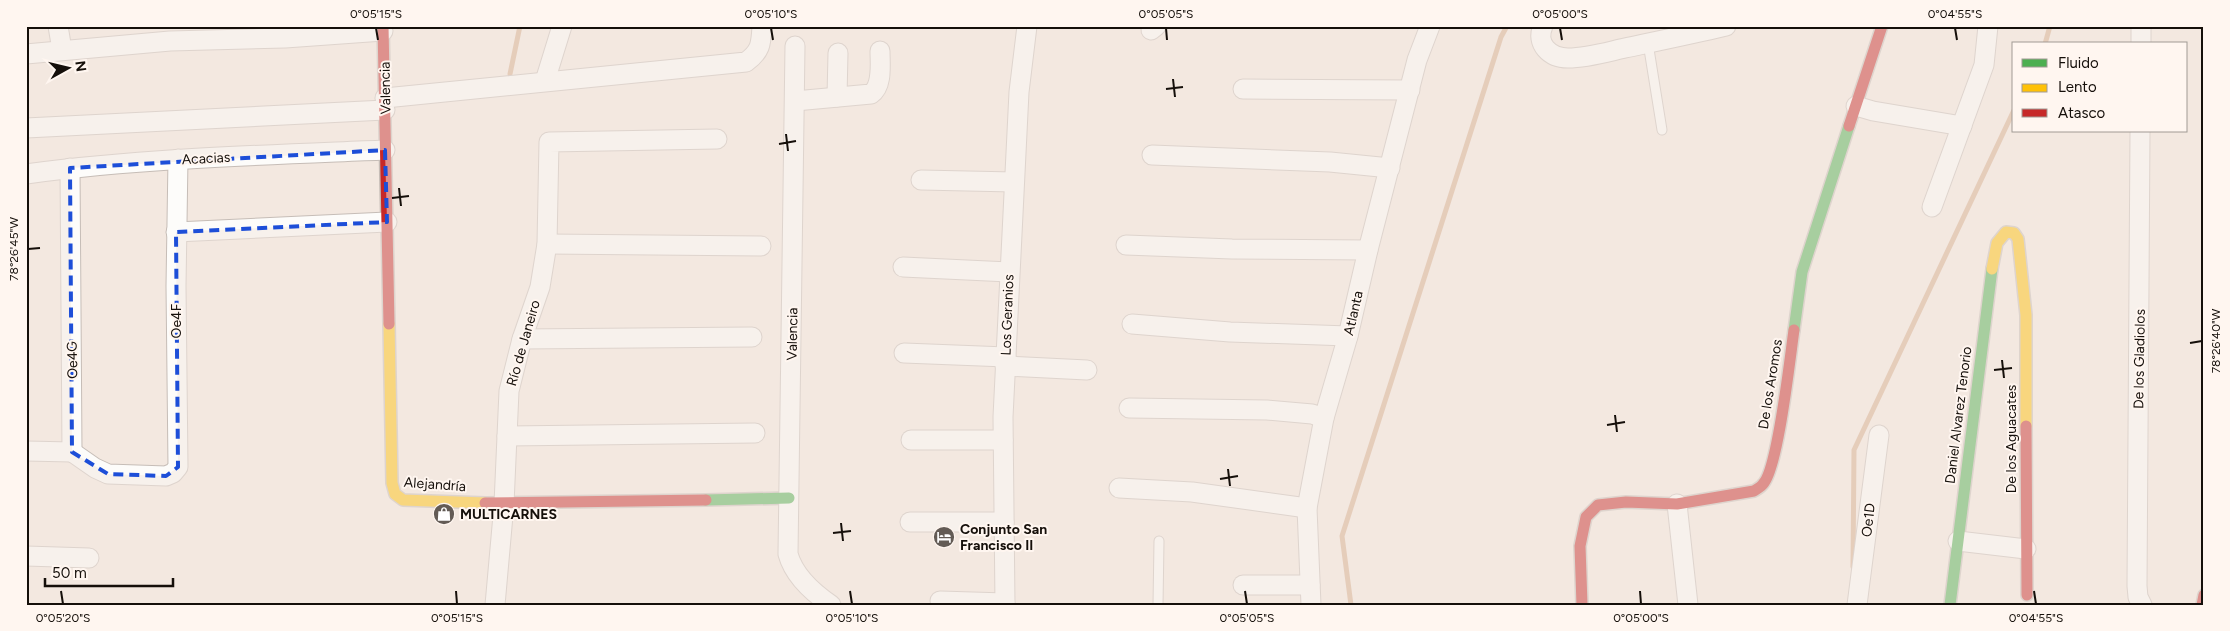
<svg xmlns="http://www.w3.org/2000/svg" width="2230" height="631" font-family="Figtree,sans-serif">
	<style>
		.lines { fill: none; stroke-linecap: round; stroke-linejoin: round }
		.stream { stroke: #d6ad8d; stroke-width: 5 }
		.lane-casing { stroke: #c6bdb7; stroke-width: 11 }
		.street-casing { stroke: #c6bdb7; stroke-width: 21 }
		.fast-casing { stroke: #c6bdb7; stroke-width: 14 }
		.slow-casing { stroke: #c6bdb7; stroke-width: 14 }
		.jam-casing { stroke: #c6bdb7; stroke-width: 14 }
		.lane { stroke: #fdfcfa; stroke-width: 9 }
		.street { stroke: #fdfcfa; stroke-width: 19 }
		.fast { stroke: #4caf50; stroke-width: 11 }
		.slow { stroke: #ffc107; stroke-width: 11 }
		.jam { stroke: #c62828; stroke-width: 11 }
		.marked { fill: none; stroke: #1d4ed8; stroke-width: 4; stroke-dasharray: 10 6; stroke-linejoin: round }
		.ticks { fill: none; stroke: #150f0a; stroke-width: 2 }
		.labels { text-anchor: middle; stroke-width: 4; stroke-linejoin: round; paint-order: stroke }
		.street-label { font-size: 14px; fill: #150f0a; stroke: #fff6f0 }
		.poi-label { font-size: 14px; font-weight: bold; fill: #150f0a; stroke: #fff6f0; text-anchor: start }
		.neatline { fill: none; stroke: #150f0a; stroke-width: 2 }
		.ticks-label { font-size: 12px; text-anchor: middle; fill: #150f0a }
	</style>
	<rect width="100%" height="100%" fill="#f3e8e0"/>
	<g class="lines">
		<g class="stream">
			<path d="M 2045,44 L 2050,26"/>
			<path d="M 510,74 L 520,26"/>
			<path d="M 1853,567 L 1854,450 L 2014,110"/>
			<path d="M 1351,605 L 1342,536 L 1501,37 L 1507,26"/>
		</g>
		<g class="lane-casing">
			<g id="lane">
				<path d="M 1648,43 L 1662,130"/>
				<path d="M 1158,605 L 1159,541"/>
			</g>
		</g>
		<g class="street-casing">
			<g id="street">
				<path d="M 58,26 L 62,50"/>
				<path d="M 1543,26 C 1535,44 1550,58 1568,58 C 1587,58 1607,52 1625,48 C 1658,41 1692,34 1726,26"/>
				<path d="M 1151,30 L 1156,26"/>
				<path d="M 2141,44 L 2141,26"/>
				<path d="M 795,46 L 788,554 C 794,576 812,592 831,605"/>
				<path d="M 26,54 L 170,41 L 285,38 L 383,31"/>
				<path d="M 545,81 L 562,26"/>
				<path d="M 1243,89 L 1410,90"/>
				<path d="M 837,97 L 838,53"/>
				<path d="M 385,98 L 746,62 C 761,51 761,44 762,26"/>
				<path d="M 795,101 L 871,94 C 883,86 880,64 880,51"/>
				<path d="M 1856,106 L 1873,111 L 1962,126"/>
				<path d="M 26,128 L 385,110"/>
				<path d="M 2140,131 L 2137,586 L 2138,597 L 2142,605"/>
				<path d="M 1152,155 L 1330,162 L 1390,168"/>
				<path d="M 70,168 L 72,452"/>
				<path d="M 26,174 C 145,158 266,155 385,150"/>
				<path d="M 921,180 L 1014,182"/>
				<path d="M 1932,207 L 1984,65 L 1988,26"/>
				<path d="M 176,232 L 387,222"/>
				<path d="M 547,244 L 761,246"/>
				<path d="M 1126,245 L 1232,249 L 1368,250"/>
				<path d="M 903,267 L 1009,272"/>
				<path d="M 1132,324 L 1230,332 L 1348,336"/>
				<path d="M 522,339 L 752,337"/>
				<path d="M 904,353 L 1006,357"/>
				<path d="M 1005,366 L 1087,370"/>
				<path d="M 1129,408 L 1267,410 L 1312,414 L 1324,418"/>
				<path d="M 507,436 L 755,433"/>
				<path d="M 911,440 L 1003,440"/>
				<path d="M 26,451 L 72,452"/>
				<path d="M 72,452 L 95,468 L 108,474 L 166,476 L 173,473 L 178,467 L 176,286 L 178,159"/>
				<path d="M 1119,488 L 1192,492 L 1307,508"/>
				<path d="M 1677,504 L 1688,605"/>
				<path d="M 910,522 L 1004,522"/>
				<path d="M 1958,541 L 2026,549"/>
				<path d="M 26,556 L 89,558"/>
				<path d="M 1243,585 L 1310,585"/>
				<path d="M 940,601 L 1005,603"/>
				<path d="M 495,605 L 504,504 L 509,391 L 522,339 L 540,287 L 547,244 L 549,142 L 717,139"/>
				<path d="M 1005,605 L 1003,417 L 1019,92 L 1027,26"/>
				<path d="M 1311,605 L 1307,508 L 1324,418 L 1348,336 L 1368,250 L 1417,60 L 1430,26"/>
				<path d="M 1857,605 L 1879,435"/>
			</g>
		</g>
		<g class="fast-casing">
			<g id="fast">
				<path d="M 1794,330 L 1802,272 L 1849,126"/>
				<path d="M 706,500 L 789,498"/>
				<path d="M 1950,605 L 1992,269"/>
			</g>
		</g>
		<g class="slow-casing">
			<g id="slow">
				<path d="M 1992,269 L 1997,243 L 2006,232 L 2014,233 L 2018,239 L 2026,315 L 2026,426"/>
				<path d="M 389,324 L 392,483 L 395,494 L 403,500 L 485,503"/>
			</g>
		</g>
		<g class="jam-casing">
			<g id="jam">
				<path d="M 383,26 L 389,324"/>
				<path d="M 1849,126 L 1882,26"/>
				<path d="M 2026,426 L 2027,595"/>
				<path d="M 485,503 L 706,500"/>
				<path d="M 1582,605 L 1580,546 L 1586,517 L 1598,505 L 1626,502 L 1677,504 L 1754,491 C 1757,489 1761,487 1763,484 C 1778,469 1790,357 1794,330"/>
				<path d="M 2202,605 L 2204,595"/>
			</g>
		</g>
		<use href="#lane" class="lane"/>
		<use href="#street" class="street"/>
		<use href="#fast" class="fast"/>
		<use href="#slow" class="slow"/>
		<use href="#jam" class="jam"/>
	</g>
	<path d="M0 0H2230V631H0ZM 385,150 L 387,222 L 176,232 L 178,467 L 166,476 L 108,474 L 72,452 L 70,168 Z" fill="#f3e8e0" fill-opacity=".55" fill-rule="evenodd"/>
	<path class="marked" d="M 385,150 L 387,222 L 176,232 L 178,467 L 166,476 L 108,474 L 72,452 L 70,168 Z"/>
	<path class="ticks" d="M 376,28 L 378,40M 771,28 L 773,40M 1166,28 L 1167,40M 1560,28 L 1562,40M 1955,28 L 1957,40M 1173,79 L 1175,97M 1166,89 L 1183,87M 786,134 L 788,151M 779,144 L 796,141M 399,188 L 401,206M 392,198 L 409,196M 28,249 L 40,248M 2190,343 L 2202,341M 2002,360 L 2004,378M 1994,370 L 2012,368M 1615,415 L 1617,432M 1607,425 L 1625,422M 1228,469 L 1230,486M 1220,479 L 1238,476M 841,523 L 843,541M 833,533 L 851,531M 61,591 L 63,604M 456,591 L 457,604M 850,591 L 852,604M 1245,591 L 1247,604M 1640,591 L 1641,604M 2034,591 L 2036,604"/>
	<defs>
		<g id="shop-disc" transform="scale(1.125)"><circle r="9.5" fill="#635b55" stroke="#fff6f0"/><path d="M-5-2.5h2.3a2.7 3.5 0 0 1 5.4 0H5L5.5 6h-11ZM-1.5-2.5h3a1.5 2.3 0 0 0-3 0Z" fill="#fff"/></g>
		<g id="hotel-disc" transform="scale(1.125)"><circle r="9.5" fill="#635b55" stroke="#fff6f0"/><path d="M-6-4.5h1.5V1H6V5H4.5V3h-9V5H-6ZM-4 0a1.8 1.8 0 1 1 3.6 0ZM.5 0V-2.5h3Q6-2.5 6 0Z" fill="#fff"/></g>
	</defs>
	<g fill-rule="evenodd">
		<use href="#shop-disc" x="444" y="514"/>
		<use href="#hotel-disc" x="944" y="537"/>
	</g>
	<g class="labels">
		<g class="street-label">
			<text transform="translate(385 88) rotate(-91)" y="5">Valencia</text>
			<text transform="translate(206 158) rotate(-3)" y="5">Acacias</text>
			<text transform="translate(1353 313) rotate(-77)" y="5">Atlanta</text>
			<text transform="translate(1007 315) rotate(-88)" y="5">Los Geranios</text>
			<text transform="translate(176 321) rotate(-90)" y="5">Oe4F</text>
			<text transform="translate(792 334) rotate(-89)" y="5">Valencia</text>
			<text transform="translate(523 343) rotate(-74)" y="5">Río de Janeiro</text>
			<text transform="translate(2139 359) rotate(-89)" y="5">De los Gladiolos</text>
			<text transform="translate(72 360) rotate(-91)" y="5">Oe4G</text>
			<text transform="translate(1770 384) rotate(-81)" y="5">De los Aromos</text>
			<text transform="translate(1958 415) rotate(-83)" y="5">Daniel Alvarez Tenorio</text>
			<text transform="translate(2011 439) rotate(-90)" y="5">De los Aguacates</text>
			<text transform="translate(435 484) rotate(4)" y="5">Alejandría</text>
			<text transform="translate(1868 520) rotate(-83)" y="5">Oe1D</text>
		</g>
		<g class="poi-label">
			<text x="460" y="519">MULTICARNES</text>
			<text x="960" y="534">Conjunto San<tspan x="960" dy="16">Francisco II</tspan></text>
		</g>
	</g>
	<rect width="2230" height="631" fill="none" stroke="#fff6f0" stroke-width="55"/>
	<rect x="2012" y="42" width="175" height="90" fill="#fff6f0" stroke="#a19a94"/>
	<rect x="2022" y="59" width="25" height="8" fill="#4caf50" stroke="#a19a94"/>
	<text x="2058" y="68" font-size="15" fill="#150f0a">Fluido</text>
	<rect x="2022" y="84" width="25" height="8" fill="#ffc107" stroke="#a19a94"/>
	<text x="2058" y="92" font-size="15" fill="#150f0a">Lento</text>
	<rect x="2022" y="109" width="25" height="8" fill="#c62828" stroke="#a19a94"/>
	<text x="2058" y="118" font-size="15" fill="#150f0a">Atasco</text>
	<g transform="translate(68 68) rotate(82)" stroke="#fff6f0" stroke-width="4" paint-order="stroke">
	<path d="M0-4L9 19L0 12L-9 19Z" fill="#150f0a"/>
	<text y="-8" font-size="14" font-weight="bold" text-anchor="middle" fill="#150f0a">N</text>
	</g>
	<path d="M45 578v8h128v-8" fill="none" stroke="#150f0a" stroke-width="2.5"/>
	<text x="52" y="578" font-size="15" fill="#150f0a" stroke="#fff6f0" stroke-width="4" paint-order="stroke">50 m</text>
	<rect x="28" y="28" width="2174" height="576" class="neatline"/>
	<g class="ticks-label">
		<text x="376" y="18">0°05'15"S</text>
		<text x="771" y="18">0°05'10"S</text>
		<text x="1166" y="18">0°05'05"S</text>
		<text x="1560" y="18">0°05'00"S</text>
		<text x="1955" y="18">0°04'55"S</text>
		<text transform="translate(14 249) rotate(-90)" y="4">78°26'45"W</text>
		<text transform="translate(2216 341) rotate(-90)" y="4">78°26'40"W</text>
		<text x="63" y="622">0°05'20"S</text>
		<text x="457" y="622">0°05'15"S</text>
		<text x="852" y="622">0°05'10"S</text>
		<text x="1247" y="622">0°05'05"S</text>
		<text x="1641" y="622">0°05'00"S</text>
		<text x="2036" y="622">0°04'55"S</text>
	</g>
</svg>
